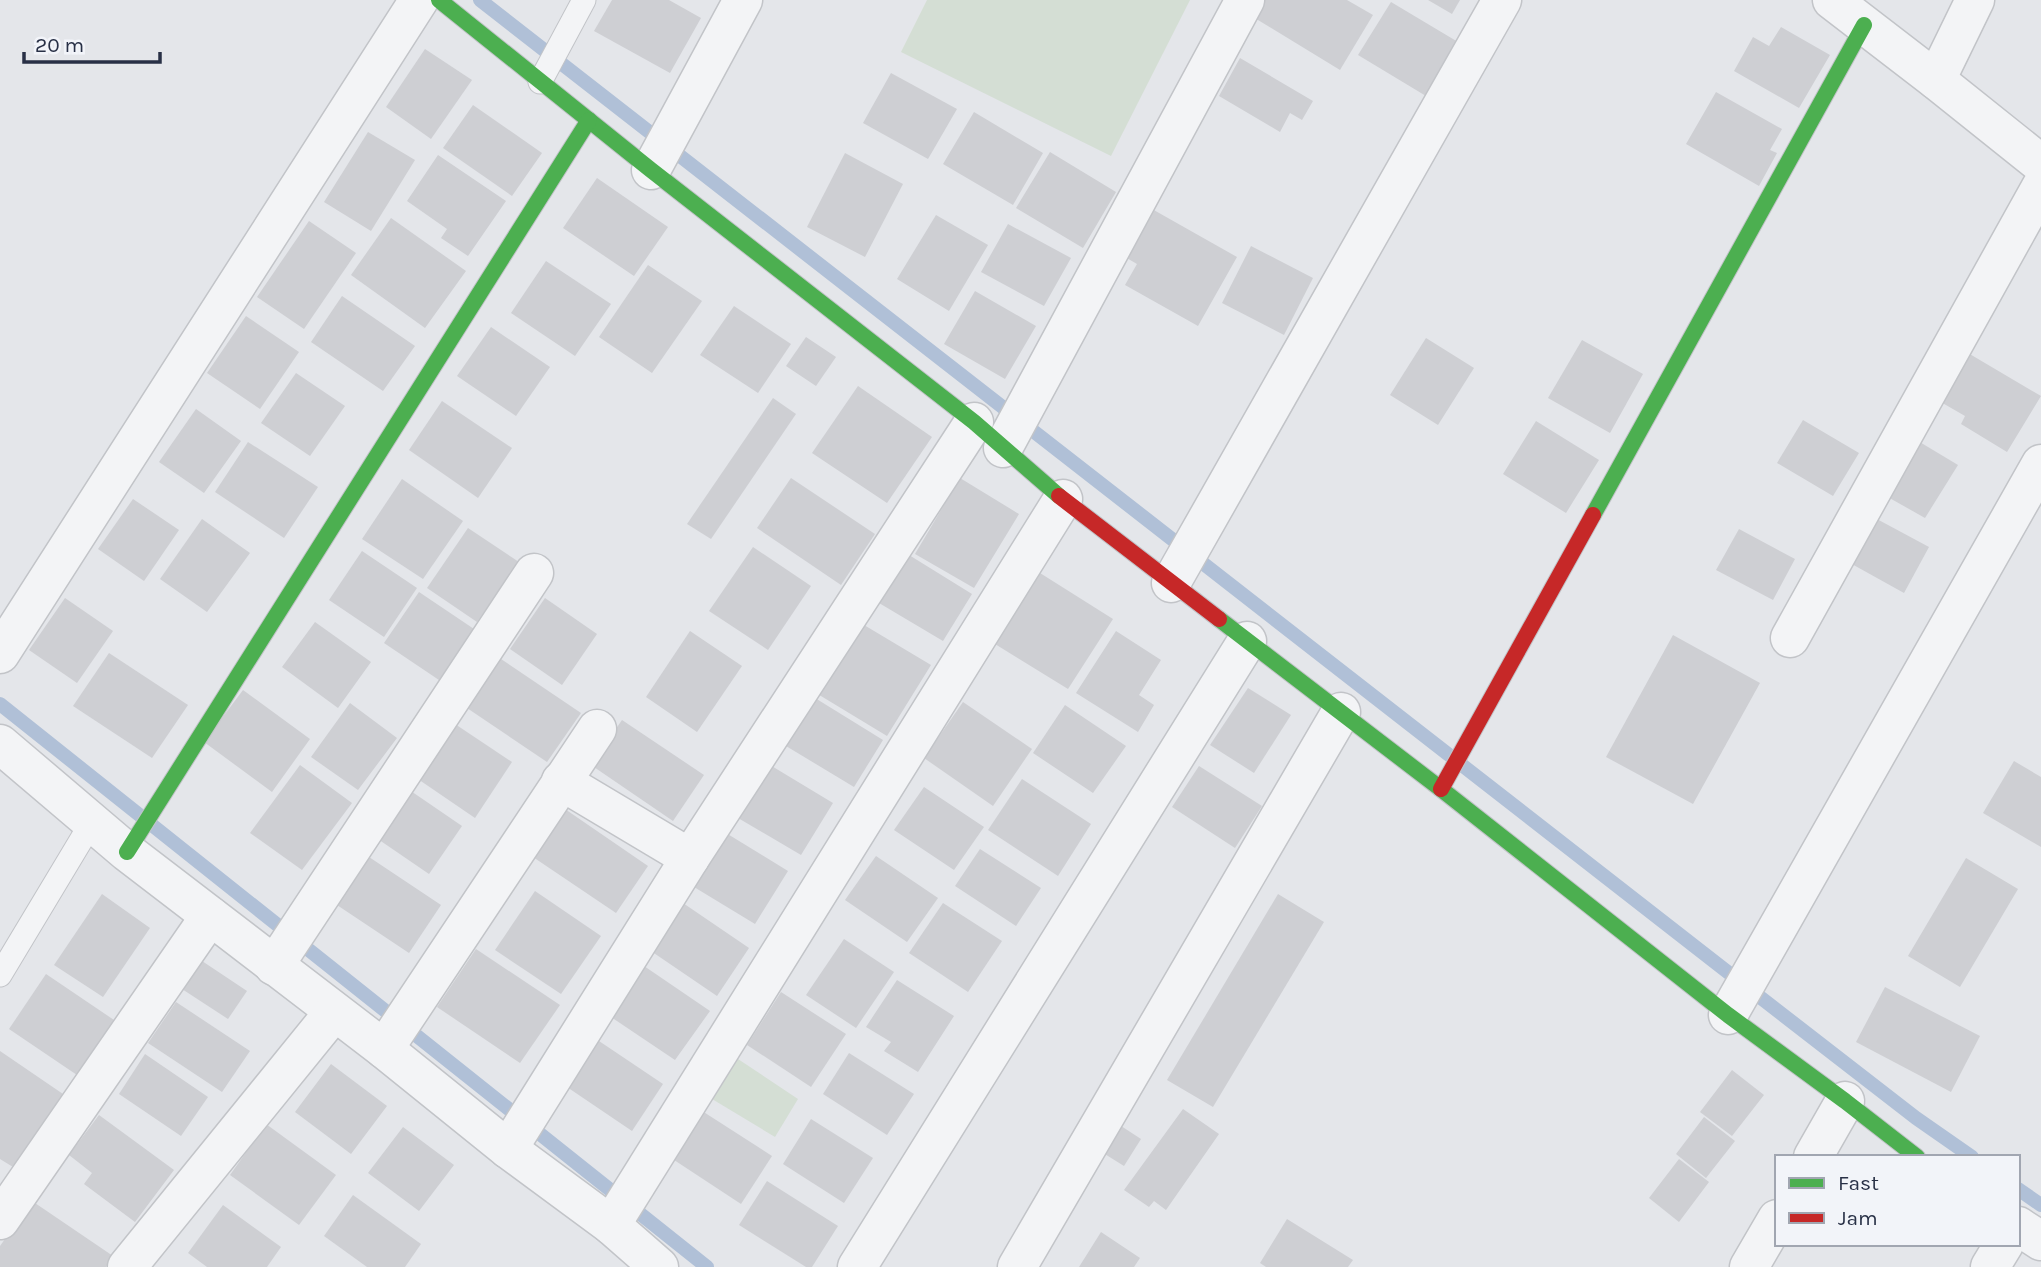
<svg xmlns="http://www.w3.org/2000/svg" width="2041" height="1267" font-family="Karla,sans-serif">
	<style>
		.green { fill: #d4ded4 }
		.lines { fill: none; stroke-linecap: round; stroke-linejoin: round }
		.stream { stroke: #b0c0d7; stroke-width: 14 }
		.building { fill: #cecfd3 }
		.lane-casing { stroke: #c2c4c8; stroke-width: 25 }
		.street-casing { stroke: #c2c4c8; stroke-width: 41 }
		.fast-casing { stroke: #c2c4c8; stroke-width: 18 }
		.jam-casing { stroke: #c2c4c8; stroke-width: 18 }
		.lane { stroke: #f3f4f6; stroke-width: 23 }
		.street { stroke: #f3f4f6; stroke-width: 38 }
		.fast { stroke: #4caf50; stroke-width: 16 }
		.jam { stroke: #c62828; stroke-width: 16 }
	</style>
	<rect width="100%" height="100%" fill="#e4e6ea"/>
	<g class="green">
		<path d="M 927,0 L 1190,0 L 1111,156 L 901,52 Z"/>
		<path d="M 738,1059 L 798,1099 L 775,1137 L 712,1099 Z"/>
	</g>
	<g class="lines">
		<g class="stream">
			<path d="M 480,0 L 1725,970 L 1916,1118 L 1972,1157"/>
			<path d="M 0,704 L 707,1267"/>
			<path d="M 2018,1189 L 2041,1205"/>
		</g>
	</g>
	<g class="building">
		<path d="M 612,0 L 669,0 L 701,18 L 670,73 L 594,31 Z"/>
		<path d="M 1263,0 L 1347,0 L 1373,15 L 1340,70 L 1253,17 Z"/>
		<path d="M 1428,0 L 1460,0 L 1452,14 Z"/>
		<path d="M 1391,2 L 1458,42 L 1426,96 L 1358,55 Z"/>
		<path d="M 1781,27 L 1830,55 L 1799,108 L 1734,71 L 1753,37 L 1769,46 Z"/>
		<path d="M 425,49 L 472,80 L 431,139 L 386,107 Z"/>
		<path d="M 1240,58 L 1313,101 L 1302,120 L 1290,113 L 1280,132 L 1219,96 Z"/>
		<path d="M 891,73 L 957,109 L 928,159 L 863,123 Z"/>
		<path d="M 1716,92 L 1782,129 L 1770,150 L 1777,153 L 1759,186 L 1686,144 Z"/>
		<path d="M 473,105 L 542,153 L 512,196 L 443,148 Z"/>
		<path d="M 974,112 L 1043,153 L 1013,205 L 943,164 Z"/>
		<path d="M 368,132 L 415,160 L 371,231 L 324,202 Z"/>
		<path d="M 1050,152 L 1116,192 L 1083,248 L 1016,208 Z"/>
		<path d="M 845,153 L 903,184 L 865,257 L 807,227 Z"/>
		<path d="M 438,155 L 506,201 L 468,256 L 441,238 L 447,229 L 407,201 Z"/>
		<path d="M 597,178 L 668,227 L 634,276 L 563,228 Z"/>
		<path d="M 1152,209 L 1237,257 L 1198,326 L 1125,285 L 1137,264 L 1125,257 Z"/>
		<path d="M 936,215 L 988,245 L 949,311 L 897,279 Z"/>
		<path d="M 391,218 L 466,271 L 425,328 L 351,275 Z"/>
		<path d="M 309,221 L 356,253 L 304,329 L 257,297 Z"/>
		<path d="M 1008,224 L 1071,258 L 1044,306 L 981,272 Z"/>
		<path d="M 1251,246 L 1313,278 L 1284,335 L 1222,303 Z"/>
		<path d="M 546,261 L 611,304 L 575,356 L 511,313 Z"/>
		<path d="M 648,265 L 702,301 L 652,373 L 599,337 Z"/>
		<path d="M 975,291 L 1036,326 L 1005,379 L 944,344 Z"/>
		<path d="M 342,296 L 415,346 L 383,391 L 311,342 Z"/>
		<path d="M 734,306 L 791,344 L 758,393 L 700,355 Z"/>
		<path d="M 246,316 L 299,352 L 260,409 L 207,373 Z"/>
		<path d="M 491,327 L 550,367 L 516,416 L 457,376 Z"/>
		<path d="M 806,337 L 836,357 L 816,386 L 786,366 Z"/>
		<path d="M 1426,338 L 1474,368 L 1438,425 L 1390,395 Z"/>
		<path d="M 1582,340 L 1643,374 L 1610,433 L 1548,398 Z"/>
		<path d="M 1968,353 L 2041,396 L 2007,452 L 1961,424 L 1965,416 L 1939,401 Z"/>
		<path d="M 296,373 L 345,406 L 310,456 L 261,423 Z"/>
		<path d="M 858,386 L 932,437 L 887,503 L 812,453 Z"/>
		<path d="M 773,398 L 796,414 L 711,539 L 687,524 Z"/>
		<path d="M 442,401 L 512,448 L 478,498 L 409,450 Z"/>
		<path d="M 196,409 L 241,441 L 204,493 L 159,462 Z"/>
		<path d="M 1803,420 L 1859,453 L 1833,496 L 1777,463 Z"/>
		<path d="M 1536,421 L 1599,460 L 1566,513 L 1503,474 Z"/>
		<path d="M 1918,441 L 1958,465 L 1925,518 L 1886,496 Z"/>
		<path d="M 248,442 L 318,487 L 284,538 L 215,492 Z"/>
		<path d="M 791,478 L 875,534 L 841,585 L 757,528 Z"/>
		<path d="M 960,478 L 1019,514 L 974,588 L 915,554 Z"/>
		<path d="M 402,479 L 463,521 L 423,579 L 362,539 Z"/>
		<path d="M 133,499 L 179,530 L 144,581 L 98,549 Z"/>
		<path d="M 1875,518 L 1929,547 L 1904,593 L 1850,563 Z"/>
		<path d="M 202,519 L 250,553 L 207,612 L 160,579 Z"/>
		<path d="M 468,528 L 519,562 L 477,622 L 427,588 Z"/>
		<path d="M 1739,529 L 1795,559 L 1773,600 L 1716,570 Z"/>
		<path d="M 753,547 L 811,586 L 768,650 L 709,611 Z"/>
		<path d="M 362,551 L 417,588 L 384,637 L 329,600 Z"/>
		<path d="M 909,555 L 972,594 L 943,641 L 879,603 Z"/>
		<path d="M 1040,573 L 1113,619 L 1068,689 L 995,644 Z"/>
		<path d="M 419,592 L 474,629 L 439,680 L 384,643 Z"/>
		<path d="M 65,598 L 113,631 L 77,683 L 29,650 Z"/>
		<path d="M 545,598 L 597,634 L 562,685 L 510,649 Z"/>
		<path d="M 315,622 L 371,662 L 338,708 L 282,667 Z"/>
		<path d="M 859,622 L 931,665 L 887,736 L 816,693 Z"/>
		<path d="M 690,631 L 742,666 L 697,732 L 646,697 Z"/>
		<path d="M 1116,631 L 1161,660 L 1139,695 L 1154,705 L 1138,732 L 1076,693 Z"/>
		<path d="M 1673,635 L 1760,683 L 1693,804 L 1606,757 Z"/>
		<path d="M 109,653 L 188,705 L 152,758 L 73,706 Z"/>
		<path d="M 498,657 L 581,713 L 547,762 L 464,706 Z"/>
		<path d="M 1248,688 L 1291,715 L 1254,773 L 1210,745 Z"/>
		<path d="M 243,690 L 310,739 L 272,792 L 204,742 Z"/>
		<path d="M 815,698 L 883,740 L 854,787 L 786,746 Z"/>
		<path d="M 963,702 L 1032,749 L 993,806 L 924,758 Z"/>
		<path d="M 350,703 L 397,738 L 358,790 L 311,757 Z"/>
		<path d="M 1065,705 L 1126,746 L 1093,793 L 1033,753 Z"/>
		<path d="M 449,720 L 512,762 L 475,818 L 412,775 Z"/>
		<path d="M 622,720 L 704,775 L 673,821 L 591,765 Z"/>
		<path d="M 2014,761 L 2041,777 L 2041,847 L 1983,813 Z"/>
		<path d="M 300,765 L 352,803 L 302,870 L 250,833 Z"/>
		<path d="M 770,765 L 833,803 L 801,855 L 738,818 Z"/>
		<path d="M 1199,766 L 1262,806 L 1235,848 L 1172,807 Z"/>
		<path d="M 1022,779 L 1091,824 L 1058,876 L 988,830 Z"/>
		<path d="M 405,787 L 462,826 L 429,874 L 372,835 Z"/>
		<path d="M 924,787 L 984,827 L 954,870 L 894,830 Z"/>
		<path d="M 562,807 L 648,866 L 616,913 L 530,855 Z"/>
		<path d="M 726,833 L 788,871 L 755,924 L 694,887 Z"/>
		<path d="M 357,849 L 441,905 L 409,953 L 325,897 Z"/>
		<path d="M 980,849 L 1041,888 L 1016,926 L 955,886 Z"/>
		<path d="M 876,856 L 938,898 L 907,942 L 845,900 Z"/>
		<path d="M 1966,858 L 2018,889 L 1960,987 L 1908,956 Z"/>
		<path d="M 535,891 L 601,936 L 561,994 L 495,950 Z"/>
		<path d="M 102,894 L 150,928 L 103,997 L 54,965 Z"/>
		<path d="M 1278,894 L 1324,922 L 1213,1107 L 1167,1080 Z"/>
		<path d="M 680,901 L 749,948 L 717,996 L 648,949 Z"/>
		<path d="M 943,903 L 1002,941 L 968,992 L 909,953 Z"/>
		<path d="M 844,939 L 894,972 L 856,1028 L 806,995 Z"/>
		<path d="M 476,949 L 560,1005 L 520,1063 L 437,1007 Z"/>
		<path d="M 202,961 L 247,991 L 228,1019 L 182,989 Z"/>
		<path d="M 644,966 L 710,1011 L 675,1060 L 611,1017 Z"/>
		<path d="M 46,974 L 114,1020 L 77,1075 L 9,1029 Z"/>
		<path d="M 897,980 L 954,1016 L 918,1072 L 884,1051 L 891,1042 L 866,1027 Z"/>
		<path d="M 1885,987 L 1980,1036 L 1951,1092 L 1856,1042 Z"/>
		<path d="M 781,992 L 846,1034 L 811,1087 L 747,1045 Z"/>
		<path d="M 176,1002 L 250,1051 L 222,1092 L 148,1043 Z"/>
		<path d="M 596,1039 L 663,1084 L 632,1131 L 564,1085 Z"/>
		<path d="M 0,1051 L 63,1094 L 13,1167 L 0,1159 Z"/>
		<path d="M 849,1053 L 914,1094 L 887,1135 L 823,1094 Z"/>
		<path d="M 145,1054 L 208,1097 L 181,1136 L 119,1094 Z"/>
		<path d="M 331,1064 L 387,1106 L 351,1154 L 295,1112 Z"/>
		<path d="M 1732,1070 L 1764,1095 L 1732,1136 L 1700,1112 Z"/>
		<path d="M 699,1109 L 772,1156 L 741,1204 L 668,1156 Z"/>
		<path d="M 1183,1109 L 1219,1134 L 1166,1210 L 1154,1201 L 1149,1207 L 1124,1190 Z"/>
		<path d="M 99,1115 L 174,1170 L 135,1222 L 84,1184 L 92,1173 L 69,1155 Z"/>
		<path d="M 1704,1117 L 1735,1141 L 1706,1178 L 1676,1154 Z"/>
		<path d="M 811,1119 L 873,1158 L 844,1203 L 783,1164 Z"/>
		<path d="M 266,1124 L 336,1175 L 299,1225 L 230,1175 Z"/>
		<path d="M 1118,1124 L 1141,1139 L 1124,1166 L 1100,1151 Z"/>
		<path d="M 403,1127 L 454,1165 L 419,1211 L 368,1173 Z"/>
		<path d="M 1679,1159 L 1709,1182 L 1679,1222 L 1649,1198 Z"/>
		<path d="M 767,1181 L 838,1226 L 812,1267 L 806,1267 L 739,1225 Z"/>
		<path d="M 353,1195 L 421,1244 L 405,1267 L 367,1267 L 324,1236 Z"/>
		<path d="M 32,1201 L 113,1256 L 106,1267 L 0,1267 L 0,1246 Z"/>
		<path d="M 223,1205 L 281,1247 L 267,1267 L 207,1267 L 188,1253 Z"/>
		<path d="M 1287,1219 L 1353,1260 L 1348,1267 L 1266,1267 L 1260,1263 Z"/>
		<path d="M 1101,1232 L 1140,1258 L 1134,1267 L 1079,1267 Z"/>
	</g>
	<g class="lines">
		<g class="lane-casing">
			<g id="lane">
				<path d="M 540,82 L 584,0"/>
				<path d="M 0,975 L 92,822"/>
			</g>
		</g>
		<g class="street-casing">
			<g id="street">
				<path d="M 1832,0 L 1936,80 L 2041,164"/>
				<path d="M 1936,80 L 1975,0"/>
				<path d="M 651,170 L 743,0"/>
				<path d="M 1003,448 L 1245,0"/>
				<path d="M 1171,583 L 1502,0"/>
				<path d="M 1790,638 L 2041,187"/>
				<path d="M 0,654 L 419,0"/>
				<path d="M 0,744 L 127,852 L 384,1049 L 508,1149 L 611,1225 L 659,1267"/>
				<path d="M 561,781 L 690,858"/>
				<path d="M 274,966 L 534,573"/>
				<path d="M 1728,1015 L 2041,464"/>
				<path d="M 384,1049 L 597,729"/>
				<path d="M 508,1149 L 690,858 L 974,422"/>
				<path d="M 1813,1157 L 1845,1101"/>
				<path d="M 0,1220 L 210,916"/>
				<path d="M 611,1225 L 1063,499"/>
				<path d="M 2018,1226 L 2041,1241"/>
				<path d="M 127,1267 L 334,1012"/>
				<path d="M 857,1267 L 1247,641"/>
				<path d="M 1017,1267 L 1341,712"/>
				<path d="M 1749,1267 L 1777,1219"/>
				<path d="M 1990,1267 L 2004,1244"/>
			</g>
		</g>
		<g class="fast-casing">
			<g id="fast">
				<path d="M 439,0 L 651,170 L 974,422 L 1059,496"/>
				<path d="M 1593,515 L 1864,25"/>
				<path d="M 1219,619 L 1441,789 L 1728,1015 L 1845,1101 L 1917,1157"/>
				<path d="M 127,852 L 589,120"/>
			</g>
		</g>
		<g class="jam-casing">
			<g id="jam">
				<path d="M 1059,496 L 1219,619"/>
				<path d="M 1441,789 L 1593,515"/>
			</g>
		</g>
		<use href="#lane" class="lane"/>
		<use href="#street" class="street"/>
		<use href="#fast" class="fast"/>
		<use href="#jam" class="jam"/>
	</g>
	<rect x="1775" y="1155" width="245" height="91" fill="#f2f4f9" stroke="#a1a6b1" stroke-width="2"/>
	<rect x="1789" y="1178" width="35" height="10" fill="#4caf50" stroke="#a1a6b1" stroke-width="2"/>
	<text x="1838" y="1190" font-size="21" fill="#283046">Fast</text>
	<rect x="1789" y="1213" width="35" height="10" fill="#c62828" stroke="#a1a6b1" stroke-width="2"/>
	<text x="1838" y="1225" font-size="21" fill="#283046">Jam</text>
	<path d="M24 52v10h136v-10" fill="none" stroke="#283046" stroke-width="3.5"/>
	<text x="35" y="52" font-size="21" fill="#283046" stroke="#f2f4f9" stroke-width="5" paint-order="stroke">20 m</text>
</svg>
